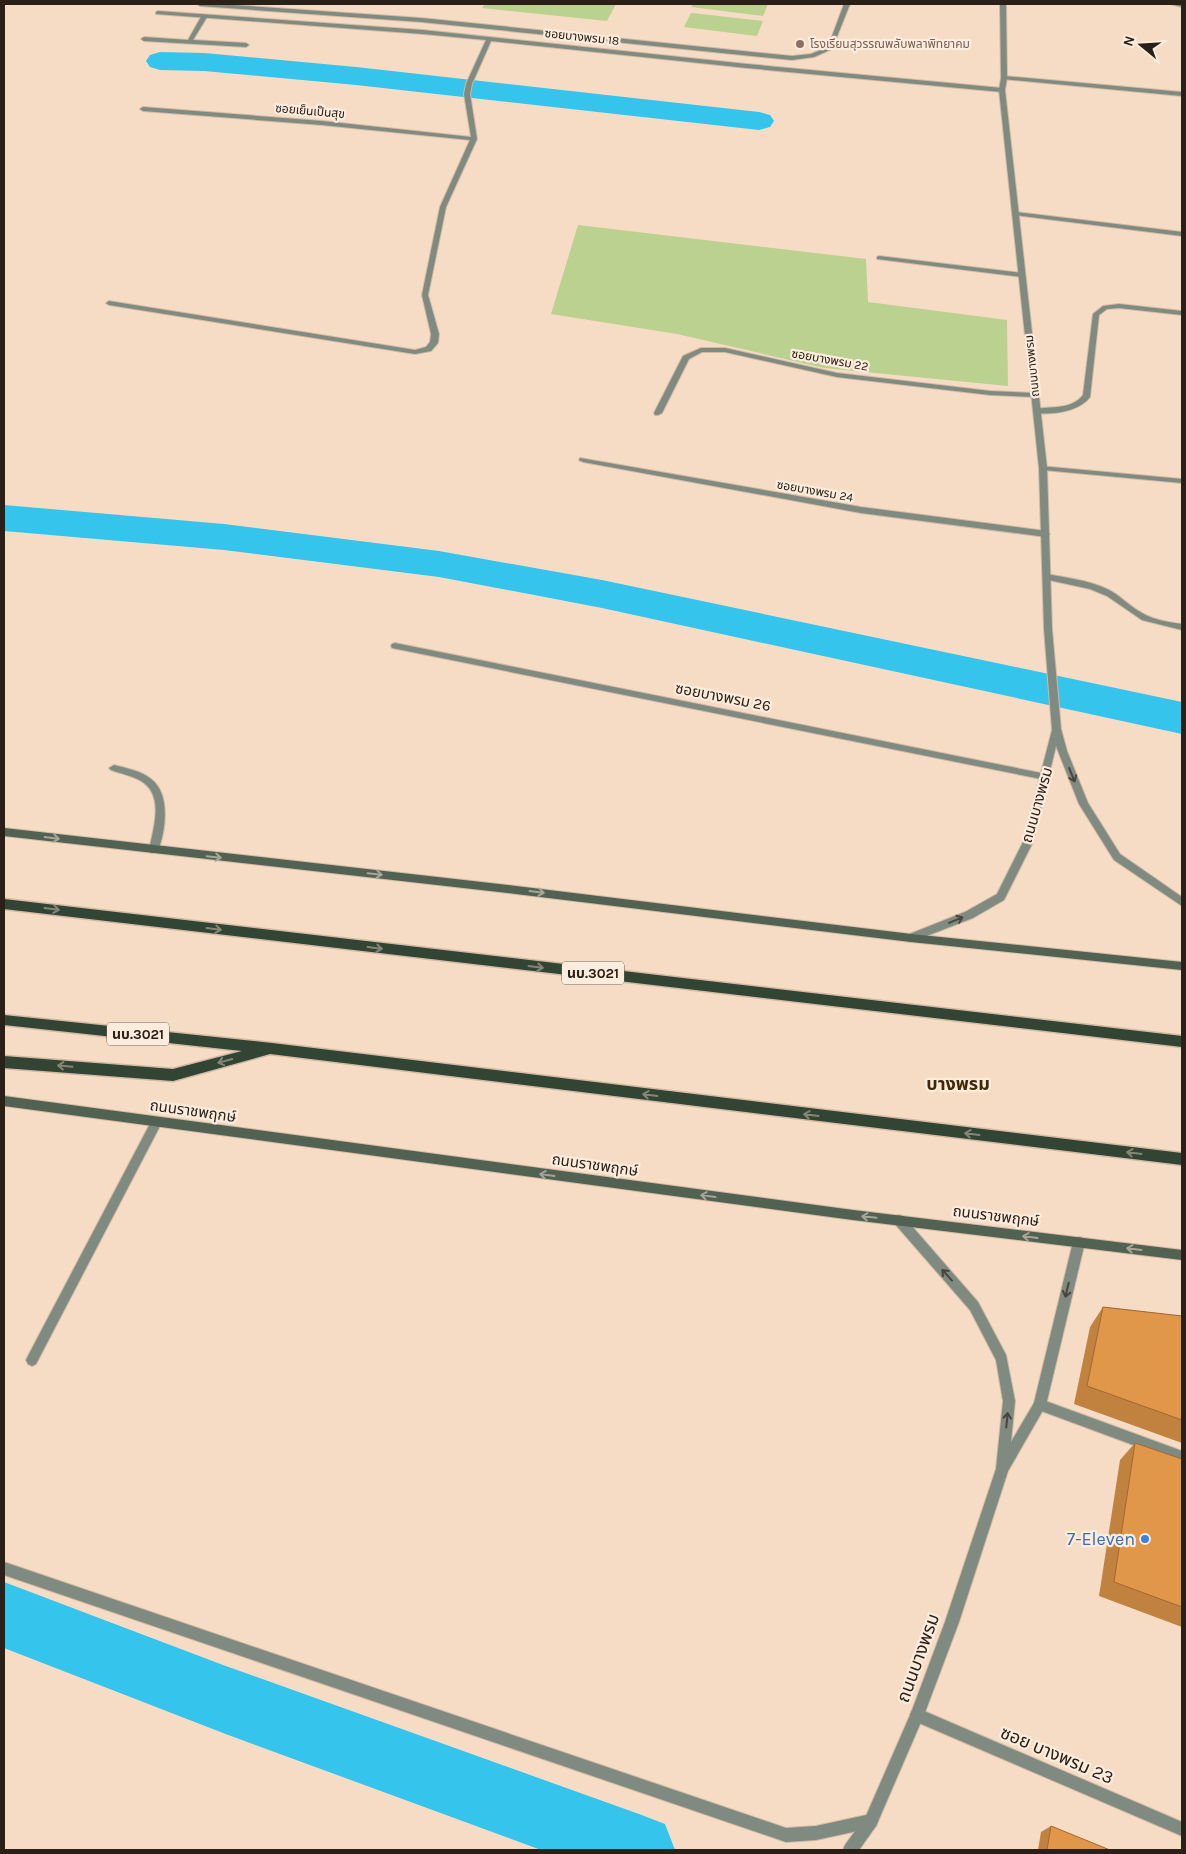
<svg xmlns="http://www.w3.org/2000/svg" width="1186" height="1854" font-family="Karla,'Noto Sans Thai',sans-serif">
	<style>
		.green { fill: #bbd18f }
		.lines { fill: none; stroke-linecap: round; stroke-linejoin: round }
		.canal { fill: #35c4ec; fill-rule: evenodd }
		.service-casing { stroke: #d1baa5; stroke-width: 2 }
		.minor-casing { stroke: #d1baa5; stroke-width: 2 }
		.tertiary-casing { stroke: #d1baa5; stroke-width: 2 }
		.secondary-casing { stroke: #d1baa5; stroke-width: 2 }
		.primary-casing { stroke: #d1baa5; stroke-width: 3 }
		.service { fill: #7f8a80; fill-rule: evenodd }
		.minor { fill: #7f8a80; fill-rule: evenodd }
		.tertiary { fill: #7f8a80; fill-rule: evenodd }
		.secondary { fill: #516152; fill-rule: evenodd }
		.primary { fill: #324433; fill-rule: evenodd }
		.wall { fill: #c2823f }
		.building { fill: #e19749; stroke: #9e6a33 }
		.oneway { stroke: #48453c }
		.oneway2 { stroke: #a6a698 }
		.oneway3 { stroke: #838777 }
		.education-dot { fill: #8d6e63; stroke: #fcecdd; stroke-width: 2 }
		.shop-dot { fill: #3f7fe0; stroke: #fcecdd; stroke-width: 2 }
		.labels { text-anchor: middle; stroke-width: 4.5; stroke-linejoin: round; paint-order: stroke }
		.far-street-label { font-size: 12px; fill: #2a2017; stroke: #fcecdd }
		.far-education-label { font-size: 12px; fill: #785e54; stroke: #fcecdd; text-anchor: start }
		.shield { fill: #fcecdd; stroke: #695d52; stroke-width: 1 }
		.shield-label { font-size: 14px; font-weight: bold; fill: #2a2017 }
		.street-label { font-size: 15px; fill: #2a2017; stroke: #fcecdd }
		.quarter-label { font-size: 18px; font-weight: bold; fill: #422807; stroke: #fcecdd }
		.near-shop-label { font-size: 18px; fill: #366cbe; stroke: #fcecdd; text-anchor: end }
		.near-street-label { font-size: 18px; fill: #2a2017; stroke: #fcecdd }
	</style>
	<rect width="100%" height="100%" fill="#f6dcc4"/>
	<g class="green">
		<path d="M 485,4 L 616,4 L 607,21 L 482,8 Z"/>
		<path d="M 693,4 L 768,4 L 763,16 L 691,7 Z"/>
		<path d="M 691,13 L 692,13 L 763,21 L 757,36 L 684,27 Z"/>
		<path d="M 578,225 L 866,259 L 868,302 L 1007,320 L 1008,386 L 824,368 L 677,334 L 551,314 Z"/>
	</g>
	<g class="lines">
		<g class="canal">
			<path d="M 160,52 L 204,53 L 356,67 L 759,112 L 770,115 L 774,121 L 770,127 L 759,130 L 356,85 L 204,71 L 160,70 L 150,67 L 146,61 L 150,55 Z"/>
			<path d="M 4,505 L 224,524 L 439,551 L 602,580 L 1182,702 L 1182,734 L 602,608 L 439,577 L 224,550 L 4,531 Z"/>
			<path d="M 4,1582 L 223,1665 L 639,1814 L 665,1824 L 675,1850 L 541,1850 L 223,1733 L 4,1648 Z"/>
		</g>
		<g class="service-casing">
			<g id="service">
				<path d="M 197,4 L 219,4 L 421,18 L 792,56 L 811,54 L 828,47 L 844,4 L 850,4 L 832,49 L 814,57 L 792,60 L 421,22 L 200,6 Z"/>
				<path d="M 204,15 L 207,17 L 193,40 L 246,43 L 249,45 L 246,47 L 144,41 L 141,39 L 144,37 L 188,40 L 201,17 Z"/>
				<path d="M 879,256 L 1022,273 L 1025,275 L 1022,277 L 877,259 L 877,257 Z"/>
				<path d="M 1047,574 C 1067,578 1088,580 1107,589 C 1120,595 1129,606 1142,613 C 1154,620 1168,622 1182,624 L 1182,630 L 1142,620 L 1107,596 L 1090,589 L 1044,579 L 1044,575 Z"/>
				<path d="M 114,765 C 126,768 141,771 151,779 C 171,794 166,832 157,853 L 151,853 L 149,850 C 153,830 164,798 144,783 C 134,776 122,774 111,770 L 109,768 Z"/>
			</g>
		</g>
		<g class="minor-casing">
			<g id="minor">
				<path d="M 1170,4 L 1182,4 L 1182,7 Z"/>
				<path d="M 158,11 L 423,30 L 747,64 L 1002,88 L 1005,90 L 1002,92 L 747,68 L 491,41 L 472,84 L 470,94 L 477,139 L 446,207 L 428,295 L 439,334 L 438,343 L 431,351 L 415,354 L 109,305 L 106,303 L 109,301 L 415,350 L 426,347 L 430,342 L 431,334 L 422,295 L 440,207 L 470,140 L 322,125 L 143,111 L 140,109 L 143,107 L 322,121 L 471,137 L 464,94 L 466,84 L 486,40 L 423,34 L 156,14 L 156,12 Z"/>
				<path d="M 1004,76 L 1182,92 L 1182,96 L 1002,79 L 1001,78 Z"/>
				<path d="M 1016,212 L 1182,232 L 1182,236 L 1014,215 L 1013,214 Z"/>
				<path d="M 1119,304 L 1182,311 L 1182,315 L 1119,308 L 1107,309 L 1099,315 L 1090,397 C 1079,412 1052,415 1034,413 L 1034,409 C 1051,406 1072,410 1083,395 L 1093,314 L 1103,306 Z"/>
				<path d="M 701,348 L 725,348 L 837,373 L 990,391 L 1035,393 L 1039,395 L 1035,397 L 990,395 L 837,377 L 725,352 L 702,352 L 689,359 L 662,413 L 658,415 L 655,415 L 654,413 L 683,356 Z"/>
				<path d="M 580,458 L 861,507 L 1046,531 L 1050,534 L 1046,537 L 861,513 L 583,462 L 579,460 Z"/>
				<path d="M 1040,466 L 1182,479 L 1182,483 L 1043,470 L 1040,470 Z"/>
				<path d="M 395,643 L 1046,774 L 1051,777 L 1046,780 L 392,648 L 391,646 L 392,644 Z"/>
				<path d="M 156,1118 L 160,1120 L 161,1123 L 160,1126 L 36,1364 L 32,1366 L 28,1364 L 26,1360 L 28,1356 L 152,1120 Z"/>
				<path d="M 1040,1399 L 1182,1451 L 1182,1463 L 1036,1409 L 1034,1405 L 1036,1401 Z"/>
				<path d="M 4,1562 L 786,1828 L 816,1826 L 871,1814 L 876,1816 L 878,1821 L 876,1826 L 871,1828 L 816,1840 L 786,1842 L 4,1575 Z"/>
				<path d="M 917,1708 L 1182,1822 L 1182,1836 L 912,1720 L 910,1715 L 912,1710 Z"/>
			</g>
		</g>
		<g class="tertiary-casing">
			<g id="tertiary">
				<path d="M 1000,4 L 1006,4 L 1007,78 L 1005,90 L 1047,468 L 1052,629 L 1061,729 L 1067,751 L 1088,803 L 1120,854 L 1182,897 L 1182,906 L 1114,860 L 1079,804 L 1056,746 L 1033,842 L 1004,900 L 973,918 L 911,942 L 907,941 L 906,938 L 907,935 L 965,912 L 997,894 L 1023,842 L 1052,730 L 1044,629 L 1039,468 L 999,90 L 1001,78 Z"/>
				<path d="M 899,1215 L 903,1216 L 978,1302 L 1006,1355 L 1015,1401 L 1011,1442 L 1034,1403 L 1073,1242 L 1075,1238 L 1079,1237 L 1083,1238 L 1085,1242 L 1046,1405 L 1008,1471 L 959,1622 L 924,1715 L 876,1826 L 859,1850 L 843,1850 L 845,1845 L 866,1816 L 911,1713 L 945,1622 L 996,1469 L 1003,1401 L 996,1360 L 970,1310 L 895,1224 L 893,1220 L 895,1216 Z"/>
			</g>
		</g>
		<g class="secondary-casing">
			<g id="secondary">
				<path d="M 4,828 L 516,886 L 911,934 L 1182,962 L 1182,970 L 911,942 L 516,894 L 4,836 Z"/>
				<path d="M 4,1096 L 853,1210 L 1182,1250 L 1182,1260 L 853,1220 L 4,1106 Z"/>
			</g>
		</g>
		<g class="primary-casing">
			<g id="primary">
				<path d="M 4,899 L 1182,1036 L 1182,1047 L 4,909 Z"/>
				<path d="M 4,1015 L 272,1043 L 1182,1153 L 1182,1165 L 270,1054 L 173,1081 L 4,1068 L 4,1056 L 173,1069 L 242,1051 L 4,1025 Z"/>
			</g>
		</g>
		<use href="#service" class="service"/>
		<use href="#minor" class="minor"/>
		<use href="#tertiary" class="tertiary"/>
		<use href="#secondary" class="secondary"/>
		<use href="#primary" class="primary"/>
	</g>
	<g class="wall">
		<path d="M 1103,1307 L 1182,1316 L 1182,1443 L 1074,1404 L 1090,1327 Z"/>
		<path d="M 1135,1443 L 1182,1459 L 1182,1627 L 1099,1596 L 1120,1460 Z"/>
		<path d="M 1051,1826 L 1110,1850 L 1038,1850 L 1041,1832 Z"/>
	</g>
	<g class="building">
		<path d="M 1103,1307 L 1182,1316 L 1182,1420 L 1087,1386 Z"/>
		<path d="M 1135,1443 L 1182,1459 L 1182,1607 L 1114,1582 Z"/>
		<path d="M 1051,1826 L 1110,1850 L 1047,1850 Z"/>
	</g>
	<defs><path id="oneway-shaft" d="M-6 0H5M1.5-3L5.5 0L1.5 3" fill="none" stroke-width="1.6" stroke-linecap="round" stroke-linejoin="round" transform="scale(1.25)"/></defs>
	<g class="oneway">
		<use href="#oneway-shaft" transform="translate(1072 775) rotate(68)"/>
		<use href="#oneway-shaft" transform="translate(956 920) rotate(-22)"/>
		<use href="#oneway-shaft" transform="translate(947 1275) rotate(-132)"/>
		<use href="#oneway-shaft" transform="translate(1067 1290) rotate(103)"/>
		<use href="#oneway-shaft" transform="translate(1007 1420) rotate(-84)"/>
	</g>
	<g class="oneway2">
		<use href="#oneway-shaft" transform="translate(52 838) rotate(7)"/>
		<use href="#oneway-shaft" transform="translate(214 857) rotate(6)"/>
		<use href="#oneway-shaft" transform="translate(375 874) rotate(6)"/>
		<use href="#oneway-shaft" transform="translate(537 892) rotate(7)"/>
		<use href="#oneway-shaft" transform="translate(547 1175) rotate(-172)"/>
		<use href="#oneway-shaft" transform="translate(708 1196) rotate(-172)"/>
		<use href="#oneway-shaft" transform="translate(869 1217) rotate(-174)"/>
		<use href="#oneway-shaft" transform="translate(1030 1237) rotate(-173)"/>
		<use href="#oneway-shaft" transform="translate(1134 1249) rotate(-173)"/>
	</g>
	<g class="oneway3">
		<use href="#oneway-shaft" transform="translate(52 909) rotate(7)"/>
		<use href="#oneway-shaft" transform="translate(214 929) rotate(7)"/>
		<use href="#oneway-shaft" transform="translate(375 948) rotate(7)"/>
		<use href="#oneway-shaft" transform="translate(536 967) rotate(7)"/>
		<use href="#oneway-shaft" transform="translate(225 1061) rotate(165)"/>
		<use href="#oneway-shaft" transform="translate(65 1066) rotate(-175)"/>
		<use href="#oneway-shaft" transform="translate(650 1095) rotate(-173)"/>
		<use href="#oneway-shaft" transform="translate(811 1115) rotate(-173)"/>
		<use href="#oneway-shaft" transform="translate(972 1134) rotate(-173)"/>
		<use href="#oneway-shaft" transform="translate(1134 1153) rotate(-173)"/>
	</g>
	<circle class="education-dot" cx="800" cy="44" r="5"/>
	<circle class="shop-dot" cx="1145" cy="1539" r="5"/>
	<g class="labels">
		<g class="far-street-label">
			<text transform="translate(582 37) rotate(6)" y="4">ซอยบางพรม 18</text>
			<text transform="translate(310 111) rotate(5)" y="4">ซอยเย็นเป็นสุข</text>
			<text transform="translate(830 360) rotate(10)" y="4">ซอยบางพรม 22</text>
			<text transform="translate(1032 366) rotate(-96)" y="4">ถนนบางพรม</text>
			<text transform="translate(815 491) rotate(10)" y="4">ซอยบางพรม 24</text>
		</g>
		<g class="far-education-label">
			<text x="810" y="48">โรงเรียนสุวรรณพลับพลาพิทยาคม</text>
		</g>
		<g class="shield">
			<rect x="562" y="961.5" width="62" height="23" rx="4"/>
			<rect x="107" y="1022.5" width="62" height="23" rx="4"/>
		</g>
		<g class="shield-label">
			<text x="593" y="978">นบ.3021</text>
			<text x="138" y="1039">นบ.3021</text>
		</g>
		<g class="street-label">
			<text transform="translate(723 697) rotate(11)" y="5">ซอยบางพรม 26</text>
			<text transform="translate(1037 805) rotate(-74)" y="5">ถนนบางพรม</text>
			<text transform="translate(193 1111) rotate(8)" y="5">ถนนราชพฤกษ์</text>
			<text transform="translate(595 1165) rotate(8)" y="5">ถนนราชพฤกษ์</text>
			<text transform="translate(996 1216) rotate(7)" y="5">ถนนราชพฤกษ์</text>
		</g>
		<g class="quarter-label">
			<text x="958" y="1090">บางพรม</text>
		</g>
		<g class="near-shop-label">
			<text x="1135" y="1545">7-Eleven</text>
		</g>
		<g class="near-street-label">
			<text transform="translate(918 1658) rotate(-70)" y="6">ถนนบางพรม</text>
			<text transform="translate(1057 1755) rotate(23)" y="6">ซอย บางพรม 23</text>
		</g>
	</g>
	<rect width="1186" height="1854" fill="none" stroke="#2a2017" stroke-width="10"/>
	<g transform="translate(1141 45) rotate(288)" stroke="#fcecdd" stroke-width="4" paint-order="stroke">
	<path d="M0-4L9 19L0 12L-9 19Z" fill="#2a2017"/>
	<text y="-8" font-size="14" font-weight="bold" text-anchor="middle" fill="#2a2017">N</text>
	</g>
</svg>
